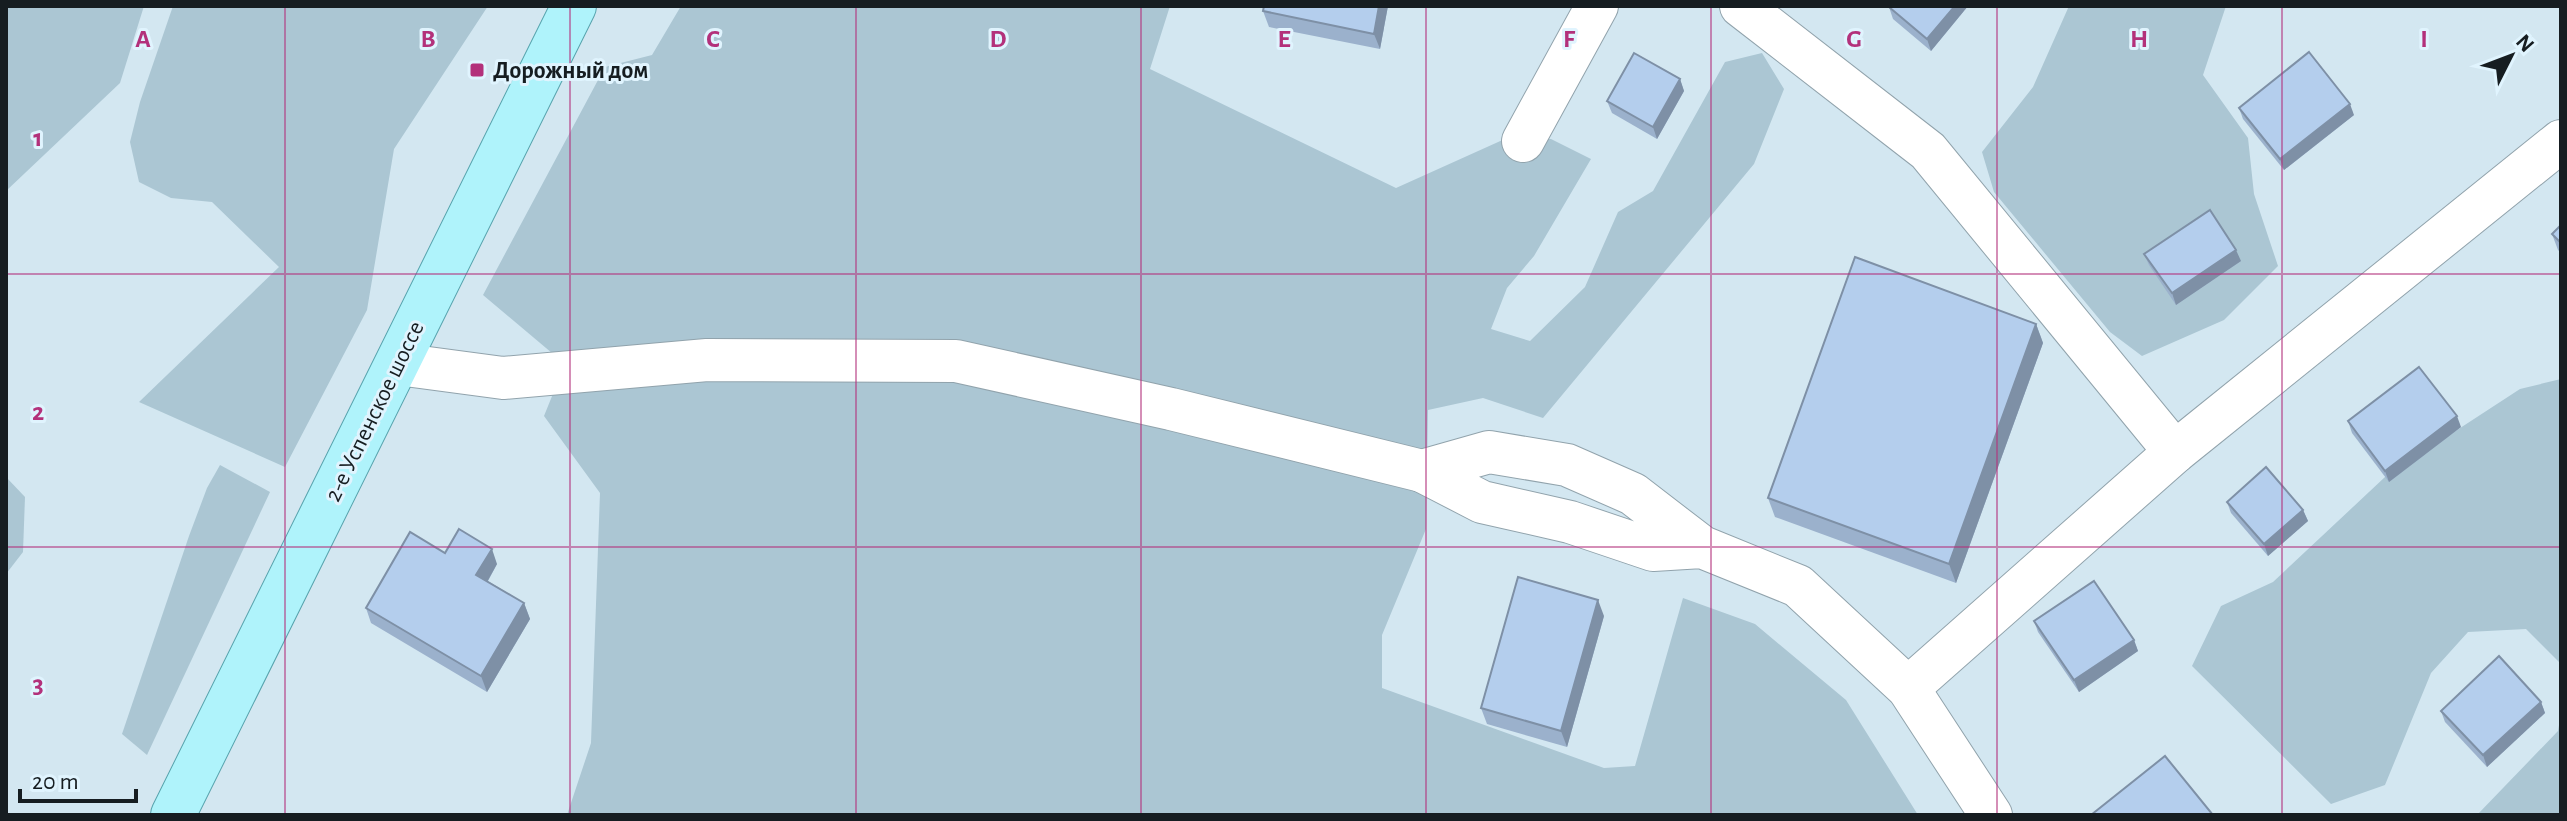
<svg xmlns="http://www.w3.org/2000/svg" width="2567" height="821" font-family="'Alegreya Sans',sans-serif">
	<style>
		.green { fill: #abc6d3 }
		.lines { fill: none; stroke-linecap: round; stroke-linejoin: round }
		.minor-casing { stroke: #91a3ac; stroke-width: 44 }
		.major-casing { stroke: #57a3ad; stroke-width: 46 }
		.minor { stroke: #fff; stroke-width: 42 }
		.major { stroke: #aff3fb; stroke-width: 44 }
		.wall { fill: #9bb1cc }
		.shaded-wall { fill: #7e90a6 }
		.building { fill: #b4ceed; stroke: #7e90a6; stroke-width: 2 }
		.grid { fill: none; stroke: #b3317b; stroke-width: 2; stroke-opacity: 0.55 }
		.poi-dot { fill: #b3317b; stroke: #e0f4fe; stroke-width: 3 }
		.labels { text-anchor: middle; stroke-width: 6; stroke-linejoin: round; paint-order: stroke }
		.poi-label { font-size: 24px; font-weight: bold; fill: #161d21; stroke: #e0f4fe; text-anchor: start }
		.street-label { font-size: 24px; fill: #161d21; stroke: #e0f4fe }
		.grid-label { font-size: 26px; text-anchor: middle; font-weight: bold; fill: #b3317b; stroke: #e0f4fe; stroke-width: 6; stroke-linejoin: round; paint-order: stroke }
	</style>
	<rect width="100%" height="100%" fill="#d3e7f1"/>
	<g class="green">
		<path d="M 6,6 L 144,6 L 120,83 L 6,191 Z"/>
		<path d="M 173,6 L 488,6 L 394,149 L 367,310 L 285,467 L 139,402 L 279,267 L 212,202 L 171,198 L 139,182 L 130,142 L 140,102 Z"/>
		<path d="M 681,6 L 1170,6 L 1150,69 L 1396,188 L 1507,138 L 1551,139 L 1591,159 L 1534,256 L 1507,288 L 1491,329 L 1530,341 L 1585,287 L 1618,212 L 1653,191 L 1725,62 L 1762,53 L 1784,89 L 1754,164 L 1543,418 L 1483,398 L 1428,410 L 1426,529 L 1382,635 L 1382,688 L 1604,768 L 1635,766 L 1683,598 L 1755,624 L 1846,700 L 1918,815 L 567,815 L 591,743 L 600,493 L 544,416 L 565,364 L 483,295 L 605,67 L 652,55 Z"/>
		<path d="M 2069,6 L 2226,6 L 2203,75 L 2248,138 L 2254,194 L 2278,266 L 2224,320 L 2142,356 L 2110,332 L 1994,192 L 1982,152 L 2033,87 Z"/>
		<path d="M 2561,379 L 2561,664 L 2526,629 L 2468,632 L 2431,673 L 2385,785 L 2331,804 L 2192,666 L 2221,606 L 2273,582 L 2385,477 L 2520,389 Z"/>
		<path d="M 220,465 L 270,492 L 147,755 L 122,734 L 189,536 L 207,488 Z"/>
		<path d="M 6,477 L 25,497 L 23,552 L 6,574 Z"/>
		<path d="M 2561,713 L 2561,815 L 2477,815 L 2558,731 Z"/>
	</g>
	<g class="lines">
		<g class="minor-casing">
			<g id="minor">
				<path d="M 1741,6 L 1928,151 L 2175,452"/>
				<path d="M 1523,141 L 1597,6"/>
				<path d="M 398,364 L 503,378 L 707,360 L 956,361 L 1171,409 L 1422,471"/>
				<path d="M 1702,547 L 1653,550 L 1570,522 L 1482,502 L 1422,471 L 1489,452 L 1567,465 L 1633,494 L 1702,547 L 1798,586 L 1908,688 L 1991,815"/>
				<path d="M 1908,688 L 2175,452 L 2561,141"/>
			</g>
		</g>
		<g class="major-casing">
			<path id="major" d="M 173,815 L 574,6"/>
		</g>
		<use href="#minor" class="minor"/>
		<use href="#major" class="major"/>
	</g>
	<g class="wall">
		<path d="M 1388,6 L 1380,49 L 1269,27 L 1263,11 Z"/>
		<path d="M 1968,6 L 1931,51 L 1893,19 L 1889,7 Z"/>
		<path d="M 1680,79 L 1684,91 L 1657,139 L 1612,113 L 1607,101 Z"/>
		<path d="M 2239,108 L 2354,115 L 2284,170 L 2243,119 Z"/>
		<path d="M 2561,225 L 2561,253 L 2558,250 L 2552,234 Z"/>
		<path d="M 2144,254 L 2241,261 L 2176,305 L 2149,265 Z"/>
		<path d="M 2036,324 L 2043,343 L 1956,583 L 1775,517 L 1768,498 Z"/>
		<path d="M 2348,421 L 2461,427 L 2389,482 L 2352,433 Z"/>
		<path d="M 2227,502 L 2303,510 L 2308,521 L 2268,556 L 2231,513 Z"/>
		<path d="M 445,553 L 497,564 L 488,581 L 524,603 L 530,619 L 487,692 L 371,623 L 366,608 Z"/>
		<path d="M 1604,616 L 1567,747 L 1487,724 L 1481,708 Z"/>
		<path d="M 2034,621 L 2134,640 L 2138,651 L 2079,692 L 2038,632 Z"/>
		<path d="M 2541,702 L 2545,713 L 2487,767 L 2445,722 L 2441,711 Z"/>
	</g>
	<g class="shaded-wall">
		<path d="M 1379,6 L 1388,6 L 1380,49 L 1374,34 Z"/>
		<path d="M 1955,6 L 1968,6 L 1931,51 L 1927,39 Z"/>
		<path d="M 1680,79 L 1684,91 L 1657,139 L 1653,127 Z"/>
		<path d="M 2350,104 L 2354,115 L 2284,170 L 2280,159 Z"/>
		<path d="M 2236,250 L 2241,261 L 2176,305 L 2172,293 Z"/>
		<path d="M 2036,324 L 2043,343 L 1956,583 L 1949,564 Z"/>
		<path d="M 2457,416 L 2461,427 L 2389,482 L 2385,471 Z"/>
		<path d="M 2303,510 L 2308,521 L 2268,556 L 2264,544 Z"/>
		<path d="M 492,549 L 497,564 L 482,591 L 476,575 Z"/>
		<path d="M 1598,600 L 1604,616 L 1567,747 L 1561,731 Z"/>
		<path d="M 524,603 L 530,619 L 487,692 L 481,676 Z"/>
		<path d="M 2134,640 L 2138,651 L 2079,692 L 2074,680 Z"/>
		<path d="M 2541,702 L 2545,713 L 2487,767 L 2483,755 Z"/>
	</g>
	<g class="building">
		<path d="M 1264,6 L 1379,6 L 1374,34 L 1263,11 Z"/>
		<path d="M 1890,6 L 1955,6 L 1927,39 L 1889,7 Z"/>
		<path d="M 2309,52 L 2350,104 L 2280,159 L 2239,108 Z"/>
		<path d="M 1634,53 L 1680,79 L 1653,127 L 1607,101 Z"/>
		<path d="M 2210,210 L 2236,250 L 2172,293 L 2144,254 Z"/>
		<path d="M 2561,225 L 2561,243 L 2552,234 Z"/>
		<path d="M 1855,257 L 2036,324 L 1949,564 L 1768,498 Z"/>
		<path d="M 2419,367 L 2457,416 L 2385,471 L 2348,421 Z"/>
		<path d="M 2266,467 L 2303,510 L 2264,544 L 2227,502 Z"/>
		<path d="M 459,529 L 492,549 L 476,575 L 524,603 L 481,676 L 366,608 L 410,532 L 445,553 Z"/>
		<path d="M 1518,577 L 1598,600 L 1561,731 L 1481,708 Z"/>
		<path d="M 2094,581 L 2134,640 L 2074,680 L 2034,621 Z"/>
		<path d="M 2499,656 L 2541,702 L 2483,755 L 2441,711 Z"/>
		<path d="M 2165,756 L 2213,815 L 2091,815 Z"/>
	</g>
	<path class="grid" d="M 285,6 L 285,815M 570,6 L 570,815M 856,6 L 856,815M 1141,6 L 1141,815M 1426,6 L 1426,815M 1711,6 L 1711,815M 1997,6 L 1997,815M 2282,6 L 2282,815M 6,274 L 2561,274M 6,547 L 2561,547"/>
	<rect class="poi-dot" x="469" y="62" width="16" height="16" rx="4"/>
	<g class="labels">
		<g class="poi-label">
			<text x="493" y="78">Дорожный дом</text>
		</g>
		<g class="street-label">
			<text transform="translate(374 411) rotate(-64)" y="8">2-е Успенское шоссе</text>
		</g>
	</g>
	<g class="grid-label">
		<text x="143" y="47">A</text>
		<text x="428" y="47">B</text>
		<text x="713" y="47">C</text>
		<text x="998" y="47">D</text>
		<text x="1284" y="47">E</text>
		<text x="1569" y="47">F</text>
		<text x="1854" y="47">G</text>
		<text x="2139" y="47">H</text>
		<text x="2424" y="47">I</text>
		<text x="38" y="146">1</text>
		<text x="38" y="420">2</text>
		<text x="38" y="693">3</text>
	</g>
	<rect width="2567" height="821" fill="none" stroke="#161d21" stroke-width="16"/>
	<g transform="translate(2511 56) rotate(48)" stroke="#e0f4fe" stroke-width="6" paint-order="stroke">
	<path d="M0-6L14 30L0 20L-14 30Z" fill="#161d21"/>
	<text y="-12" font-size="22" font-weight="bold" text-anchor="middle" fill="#161d21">N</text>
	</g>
	<path d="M20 789v12h116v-12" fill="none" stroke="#161d21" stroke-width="4"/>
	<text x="32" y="789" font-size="24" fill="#161d21" stroke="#e0f4fe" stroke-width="6" paint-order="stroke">20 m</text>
</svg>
